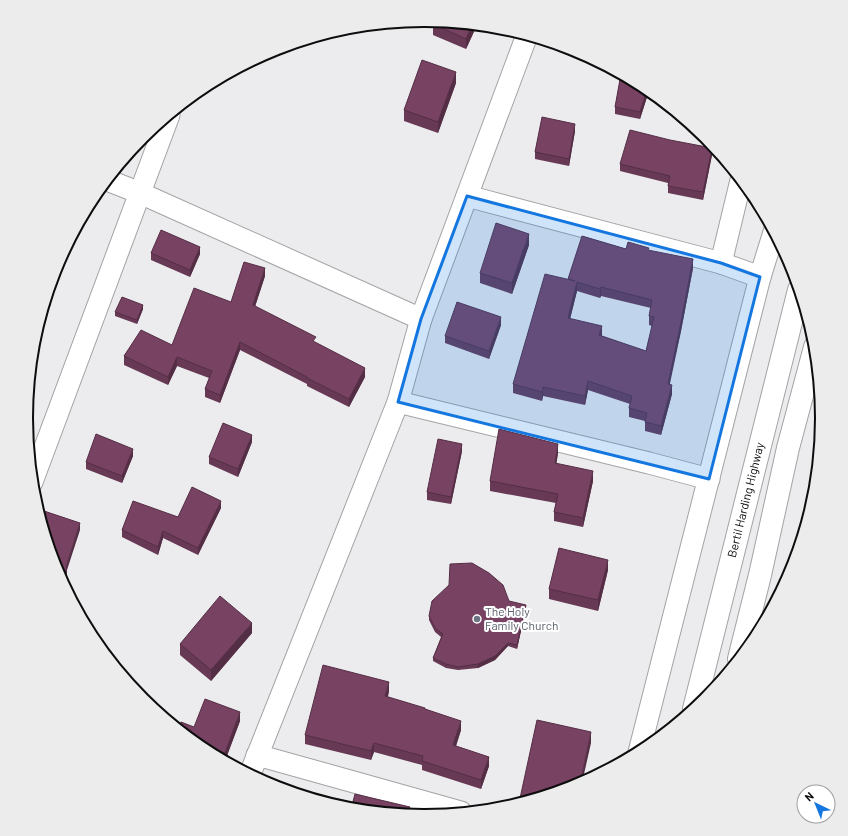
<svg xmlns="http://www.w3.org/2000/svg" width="848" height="836" font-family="Barlow,sans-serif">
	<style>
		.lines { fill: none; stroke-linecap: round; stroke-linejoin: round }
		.minor-casing { stroke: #a2a3a4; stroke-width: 23 }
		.primary-casing { stroke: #a2a3a4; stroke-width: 24 }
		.minor { stroke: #fff; stroke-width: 21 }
		.primary { stroke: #fff; stroke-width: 22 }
		.wall { fill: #673954; fill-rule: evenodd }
		.shaded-wall { fill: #542e45 }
		.building { fill: #784262; stroke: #542e45; fill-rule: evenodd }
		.marked { fill: #1477df; fill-opacity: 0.2; stroke: #1477df; stroke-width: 3; stroke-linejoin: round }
		.worship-dot { fill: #6b7280; stroke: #fff; stroke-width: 1.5 }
		.labels { text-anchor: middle; stroke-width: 4; stroke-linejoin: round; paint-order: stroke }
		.street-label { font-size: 12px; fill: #0d0d0e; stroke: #fff }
		.worship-label { font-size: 12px; fill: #5b616d; stroke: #fff; text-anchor: start }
		.rim { fill: none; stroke: #0d0d0e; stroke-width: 2 }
	</style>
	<rect width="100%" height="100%" fill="#ececee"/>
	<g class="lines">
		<g class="minor-casing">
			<g id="minor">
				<path d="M 107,180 L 140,193 L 421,319"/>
				<path d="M 467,196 L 721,263 L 760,277"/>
				<path d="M 721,263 L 741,180"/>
				<path d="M 398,402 L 649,463 L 709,479"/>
				<path d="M 32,482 L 169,115"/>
				<path d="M 639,752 L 760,277 L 774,232"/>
				<path d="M 257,755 L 461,812"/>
				<path d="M 250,774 L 398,402 L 421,319 L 527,35"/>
			</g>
		</g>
		<g class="primary-casing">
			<g id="primary">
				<path d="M 739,659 L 760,575 L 788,448 L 815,347"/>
				<path d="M 694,709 L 799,290"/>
			</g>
		</g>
		<use href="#minor" class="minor"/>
		<use href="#primary" class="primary"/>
	</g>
	<g class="wall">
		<path d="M 435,21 L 477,25 L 466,49 L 433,35 L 433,24 Z"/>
		<path d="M 621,74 L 640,84 L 639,87 L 647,97 L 640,119 L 615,114 L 615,107 Z"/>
		<path d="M 456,83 L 438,133 L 404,121 L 404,110 Z"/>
		<path d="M 575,131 L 569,166 L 535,159 L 535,152 Z"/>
		<path d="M 712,155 L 703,200 L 668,193 L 668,183 L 620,171 L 620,164 Z"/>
		<path d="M 582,236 L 626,249 L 649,251 L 693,268 L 681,331 L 669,384 L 672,394 L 661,435 L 645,431 L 645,421 L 629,417 L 629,408 L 630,404 L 588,390 L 585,405 L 543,396 L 542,401 L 513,393 L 513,384 L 568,279 ZM 577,291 L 600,298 L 601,296 L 651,308 L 649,316 L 649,325 L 652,326 L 646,351 L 601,336 L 602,335 L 570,319 Z"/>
		<path d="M 529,245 L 512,294 L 480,283 L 480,273 Z"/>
		<path d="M 151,253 L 200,254 L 190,277 L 151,260 Z"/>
		<path d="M 265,276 L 255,306 L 316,343 L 365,377 L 349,407 L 307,386 L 307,384 L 240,350 L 220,403 L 205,397 L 205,389 L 209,378 L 177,366 L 168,385 L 124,365 L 124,356 L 172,345 L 231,302 Z"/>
		<path d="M 48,293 L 51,304 L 41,327 L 40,326 L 34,340 Z"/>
		<path d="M 143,309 L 137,324 L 115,316 L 115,312 Z"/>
		<path d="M 501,325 L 489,359 L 445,343 L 445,336 Z"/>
		<path d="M 252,442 L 238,477 L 209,464 L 209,457 Z"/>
		<path d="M 462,451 L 451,504 L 427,500 L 427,492 Z"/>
		<path d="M 558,453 L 556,464 L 593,481 L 583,527 L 554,521 L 554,512 L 556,503 L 490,491 L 490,481 Z"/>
		<path d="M 133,456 L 122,483 L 86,469 L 86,462 Z"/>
		<path d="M 221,508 L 198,555 L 163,538 L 158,555 L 122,537 L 122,530 Z"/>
		<path d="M 608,570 L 598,611 L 549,599 L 549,589 Z"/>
		<path d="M 509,601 L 526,608 L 517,649 L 508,646 L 495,660 L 478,668 L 458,670 L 446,668 L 433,661 L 433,658 L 441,637 L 435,632 L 429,620 L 429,616 Z"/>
		<path d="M 252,633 L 211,681 L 180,655 L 180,644 Z"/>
		<path d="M 389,691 L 388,697 L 425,709 L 461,730 L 456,746 L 489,766 L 481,789 L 422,770 L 422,765 L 374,752 L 371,760 L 305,744 L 305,735 Z"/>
		<path d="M 240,721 L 225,761 L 203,749 L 179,729 Z"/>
	</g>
	<g class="shaded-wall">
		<path d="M 472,25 L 477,25 L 466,49 L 466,39 Z"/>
		<path d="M 456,72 L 456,83 L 438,133 L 438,122 Z"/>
		<path d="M 647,90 L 647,97 L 640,119 L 640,112 Z"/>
		<path d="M 575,124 L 575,131 L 569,166 L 569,159 Z"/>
		<path d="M 712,148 L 712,155 L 703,200 L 703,192 Z"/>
		<path d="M 529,234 L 529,245 L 512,294 L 512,283 Z"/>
		<path d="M 200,247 L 200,254 L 190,277 L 190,270 Z"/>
		<path d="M 693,259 L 693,268 L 681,331 L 668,393 L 668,384 Z"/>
		<path d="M 265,268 L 265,276 L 253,313 L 253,305 Z"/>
		<path d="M 577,282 L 577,291 L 568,327 L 568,318 Z"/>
		<path d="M 601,287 L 601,296 L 600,298 L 600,289 Z"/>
		<path d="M 51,295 L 51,304 L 41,327 L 41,318 Z"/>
		<path d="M 143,305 L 143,309 L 137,324 L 137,320 Z"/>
		<path d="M 501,317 L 501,325 L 489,359 L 489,351 Z"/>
		<path d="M 40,318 L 40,326 L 33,343 L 34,340 Z"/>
		<path d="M 602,326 L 602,335 L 599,344 L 599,335 Z"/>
		<path d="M 240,342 L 240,350 L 220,403 L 220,395 Z"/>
		<path d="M 177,357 L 177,366 L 168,385 L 168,377 Z"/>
		<path d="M 365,368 L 365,377 L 349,407 L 349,399 Z"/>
		<path d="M 588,381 L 588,390 L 585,405 L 585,396 Z"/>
		<path d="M 672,385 L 672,394 L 661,435 L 661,426 Z"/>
		<path d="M 543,387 L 543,396 L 542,401 L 542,392 Z"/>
		<path d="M 252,435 L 252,442 L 238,477 L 238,469 Z"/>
		<path d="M 462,444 L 462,451 L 451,504 L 451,497 Z"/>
		<path d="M 558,444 L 558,453 L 555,473 L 555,463 Z"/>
		<path d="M 133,449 L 133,456 L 122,483 L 122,476 Z"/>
		<path d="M 593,471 L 593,481 L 583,527 L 583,518 Z"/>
		<path d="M 221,501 L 221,508 L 198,555 L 198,548 Z"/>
		<path d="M 80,523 L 80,530 L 67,570 L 67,575 L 64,584 L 62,581 L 66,567 Z"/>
		<path d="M 163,531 L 163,538 L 158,555 L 158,547 Z"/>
		<path d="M 608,560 L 608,570 L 598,611 L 598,600 Z"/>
		<path d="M 526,605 L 526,608 L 517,649 L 517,645 Z"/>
		<path d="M 252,623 L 252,633 L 211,681 L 211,670 Z"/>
		<path d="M 508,643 L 508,646 L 495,660 L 478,668 L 478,664 Z"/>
		<path d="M 389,682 L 389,691 L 385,706 L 385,696 Z"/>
		<path d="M 240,712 L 240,721 L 225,761 L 225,753 Z"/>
		<path d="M 461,721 L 461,730 L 453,755 L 453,745 Z"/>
		<path d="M 591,732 L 591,743 L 582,783 L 580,784 Z"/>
		<path d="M 374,743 L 374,752 L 371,760 L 371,751 Z"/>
		<path d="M 489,757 L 489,766 L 481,789 L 481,780 Z"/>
	</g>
	<g class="building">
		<path d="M 435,21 L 472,25 L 466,39 L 433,24 Z"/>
		<path d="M 422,60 L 456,72 L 438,122 L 404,110 Z"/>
		<path d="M 621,74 L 638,84 L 638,87 L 647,90 L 640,112 L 615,107 Z"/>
		<path d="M 542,117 L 575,124 L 569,159 L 535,152 Z"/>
		<path d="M 630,130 L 670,140 L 712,148 L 703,192 L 668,186 L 670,176 L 620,164 Z"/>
		<path d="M 496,223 L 529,234 L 512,283 L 480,273 Z"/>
		<path d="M 161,230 L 200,247 L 190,270 L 151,253 Z"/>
		<path d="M 582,236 L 626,249 L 628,242 L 649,248 L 648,250 L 693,259 L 681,322 L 668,384 L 672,385 L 661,426 L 645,422 L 647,413 L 629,408 L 632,396 L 588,381 L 585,396 L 543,387 L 542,392 L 513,384 L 545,274 L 575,281 L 568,279 ZM 577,282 L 600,289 L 601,287 L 652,300 L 649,316 L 654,317 L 646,351 L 599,335 L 602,326 L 568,318 Z"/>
		<path d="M 244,262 L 265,268 L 253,305 L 316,337 L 313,341 L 365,368 L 349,399 L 307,378 L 307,377 L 240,342 L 220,395 L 205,389 L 212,371 L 177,357 L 168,377 L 124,356 L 141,330 L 172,345 L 194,288 L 231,302 Z"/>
		<path d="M 48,293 L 51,295 L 41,318 L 40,318 Z"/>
		<path d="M 122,297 L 143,305 L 137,320 L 115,312 Z"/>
		<path d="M 457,302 L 501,317 L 489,351 L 445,336 Z"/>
		<path d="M 223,423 L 252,435 L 238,469 L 209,457 Z"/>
		<path d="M 499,429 L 558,444 L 555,463 L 593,471 L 583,518 L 554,512 L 558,494 L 490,481 Z"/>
		<path d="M 96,434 L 133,449 L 122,476 L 86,462 Z"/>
		<path d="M 438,439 L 462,444 L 451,497 L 427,492 Z"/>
		<path d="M 192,487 L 221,501 L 198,548 L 163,531 L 158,547 L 122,530 L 133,501 L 178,517 Z"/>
		<path d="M 38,509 L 80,523 L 66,567 L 67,567 L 62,581 L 56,570 Z"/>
		<path d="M 559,548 L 608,560 L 598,600 L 549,589 Z"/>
		<path d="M 472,563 L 489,573 L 503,585 L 509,601 L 526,605 L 517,645 L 508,643 L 495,656 L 478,664 L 458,667 L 446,664 L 433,658 L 443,634 L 435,628 L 429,616 L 432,601 L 449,585 L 450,564 Z"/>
		<path d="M 220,596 L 252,623 L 211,670 L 180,644 Z"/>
		<path d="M 323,665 L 389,682 L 385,696 L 425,708 L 425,709 L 461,721 L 453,745 L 489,757 L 481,780 L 422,761 L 423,756 L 374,743 L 371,751 L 305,735 Z"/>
		<path d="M 205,699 L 240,712 L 225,753 L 202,745 L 201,747 L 179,729 L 181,722 L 194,727 Z"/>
		<path d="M 537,720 L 591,732 L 580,784 L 576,786 L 519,803 Z"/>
		<path d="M 355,794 L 410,807 L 408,814 L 351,809 Z"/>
	</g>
	<path class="marked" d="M 467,196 L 721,263 L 760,277 L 709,479 L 398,402 L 421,319 Z"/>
	<circle class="worship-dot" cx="477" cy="619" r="4"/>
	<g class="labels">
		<g class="street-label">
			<text transform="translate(746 500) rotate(-76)" y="4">Bertil Harding Highway</text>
		</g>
		<g class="worship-label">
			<text x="485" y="616">The Holy<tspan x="485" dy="14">Family Church</tspan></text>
		</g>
	</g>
	<path d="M0 0H848V836H0ZM33 418a391 391 0 1 1 782 0a391 391 0 1 1-782 0Z" fill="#ececec" fill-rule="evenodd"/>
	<path class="rim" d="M33 418a391 391 0 1 1 782 0a391 391 0 1 1-782 0Z"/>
	<g transform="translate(816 804) rotate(317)"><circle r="19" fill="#ffffff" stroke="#9e9e9f"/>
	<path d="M0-3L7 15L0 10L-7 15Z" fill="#1477df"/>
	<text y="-6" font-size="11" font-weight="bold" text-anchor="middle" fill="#0d0d0e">N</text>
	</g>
</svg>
